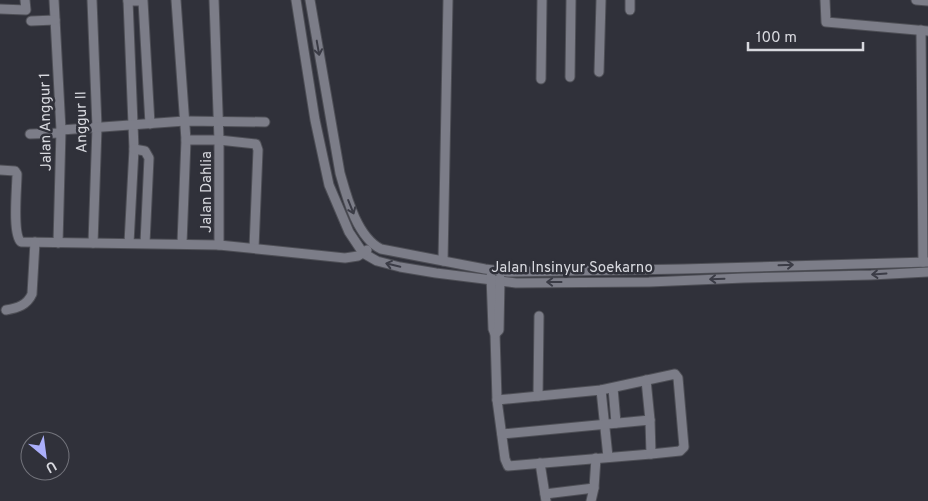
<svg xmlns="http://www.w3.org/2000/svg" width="928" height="501" font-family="Overpass,sans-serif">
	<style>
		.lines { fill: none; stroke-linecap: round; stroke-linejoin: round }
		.minor-casing { stroke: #4e4f56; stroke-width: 11 }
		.minor { stroke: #7c7d88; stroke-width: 9 }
		.oneway { stroke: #3b3c46 }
		.labels { text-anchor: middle; stroke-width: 5; stroke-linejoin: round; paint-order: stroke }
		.street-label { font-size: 15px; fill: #d8d9df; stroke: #30313a }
	</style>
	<rect width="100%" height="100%" fill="#30313a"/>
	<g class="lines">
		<g class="minor-casing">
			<g id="minor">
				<path d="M 54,0 L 61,130 L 58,243"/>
				<path d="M 92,0 L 97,127 L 93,243"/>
				<path d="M 128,0 L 134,149 L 129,243"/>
				<path d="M 176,0 L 186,140 L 182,243"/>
				<path d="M 214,0 L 219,140 L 219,245"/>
				<path d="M 296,0 L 315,120 L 329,185 L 349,232 L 363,253 L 377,261 L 400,267 L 436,273 L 516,283 L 649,282 L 744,278 L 871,275 L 928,272"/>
				<path d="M 310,0 L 340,173 C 347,198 357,237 381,249 L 485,269 L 508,272 L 683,269 L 928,262"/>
				<path d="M 825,0 L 826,22 L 928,31"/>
				<path d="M 916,0 L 928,1"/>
				<path d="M 128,1 L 143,1 L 150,124"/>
				<path d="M 0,9 L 26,10 L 25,0"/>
				<path d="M 630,10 L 630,0"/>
				<path d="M 31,21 L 55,20"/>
				<path d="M 921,30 L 923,262"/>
				<path d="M 599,72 L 601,0"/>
				<path d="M 570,77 L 571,0"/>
				<path d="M 541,79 L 542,0"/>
				<path d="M 61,130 L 185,121 L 265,122"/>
				<path d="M 30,134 L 61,133"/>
				<path d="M 186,140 L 219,140 L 256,144 L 258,150 L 254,248"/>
				<path d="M 134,149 L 145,151 L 149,158 L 145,243"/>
				<path d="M 0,170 L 15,171 L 17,174 C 17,187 12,234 21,242 L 219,245 L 345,258 L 358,256 L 367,250"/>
				<path d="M 443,261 L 448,0"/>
				<path d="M 491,276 L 493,329 L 495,334 L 497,400 L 505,459 L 508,466 L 651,454 L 650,420 L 646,380"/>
				<path d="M 6,310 C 18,308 27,305 32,294 L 35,242"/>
				<path d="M 495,334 L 499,330 L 500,278"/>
				<path d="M 613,388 L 616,423"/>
				<path d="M 601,390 L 608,457"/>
				<path d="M 538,396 L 539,316"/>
				<path d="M 497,400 L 601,390 L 675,374 L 678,378 L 684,447 L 680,451 L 651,454"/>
				<path d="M 502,434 L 650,420"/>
				<path d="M 540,463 L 546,501"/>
				<path d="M 545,494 L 594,488"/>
				<path d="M 591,501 L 594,488 L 596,458"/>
			</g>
		</g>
		<use href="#minor" class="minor"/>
	</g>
	<defs><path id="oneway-shaft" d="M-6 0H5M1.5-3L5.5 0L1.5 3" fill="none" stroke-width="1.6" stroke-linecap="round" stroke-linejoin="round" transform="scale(1.25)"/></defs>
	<g class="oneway">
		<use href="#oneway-shaft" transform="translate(318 48) rotate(80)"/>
		<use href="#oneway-shaft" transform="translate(351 207) rotate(68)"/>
		<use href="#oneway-shaft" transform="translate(393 265) rotate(-167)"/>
		<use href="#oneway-shaft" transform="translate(786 265) rotate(-2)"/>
		<use href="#oneway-shaft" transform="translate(879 274) rotate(176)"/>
		<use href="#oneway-shaft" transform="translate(717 279) rotate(178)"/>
		<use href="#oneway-shaft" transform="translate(554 282) rotate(-180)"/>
	</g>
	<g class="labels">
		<g class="street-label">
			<text transform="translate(45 122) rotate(-91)" y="5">Jalan Anggur 1</text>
			<text transform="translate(81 122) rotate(-91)" y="5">Anggur II</text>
			<text transform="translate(206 192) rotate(-90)" y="5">Jalan Dahlia</text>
			<text x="572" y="272">Jalan Insinyur Soekarno</text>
		</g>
	</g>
	<g transform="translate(45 456) rotate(151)"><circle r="24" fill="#30313a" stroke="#73747c"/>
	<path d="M0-4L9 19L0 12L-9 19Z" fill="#abaffb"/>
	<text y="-8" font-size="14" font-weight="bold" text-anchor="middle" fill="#d8d9df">U</text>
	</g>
	<path d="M748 42v8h115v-8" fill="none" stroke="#d8d9df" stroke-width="2.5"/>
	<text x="756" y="42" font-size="15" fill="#d8d9df" stroke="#30313a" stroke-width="4" paint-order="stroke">100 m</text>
</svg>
